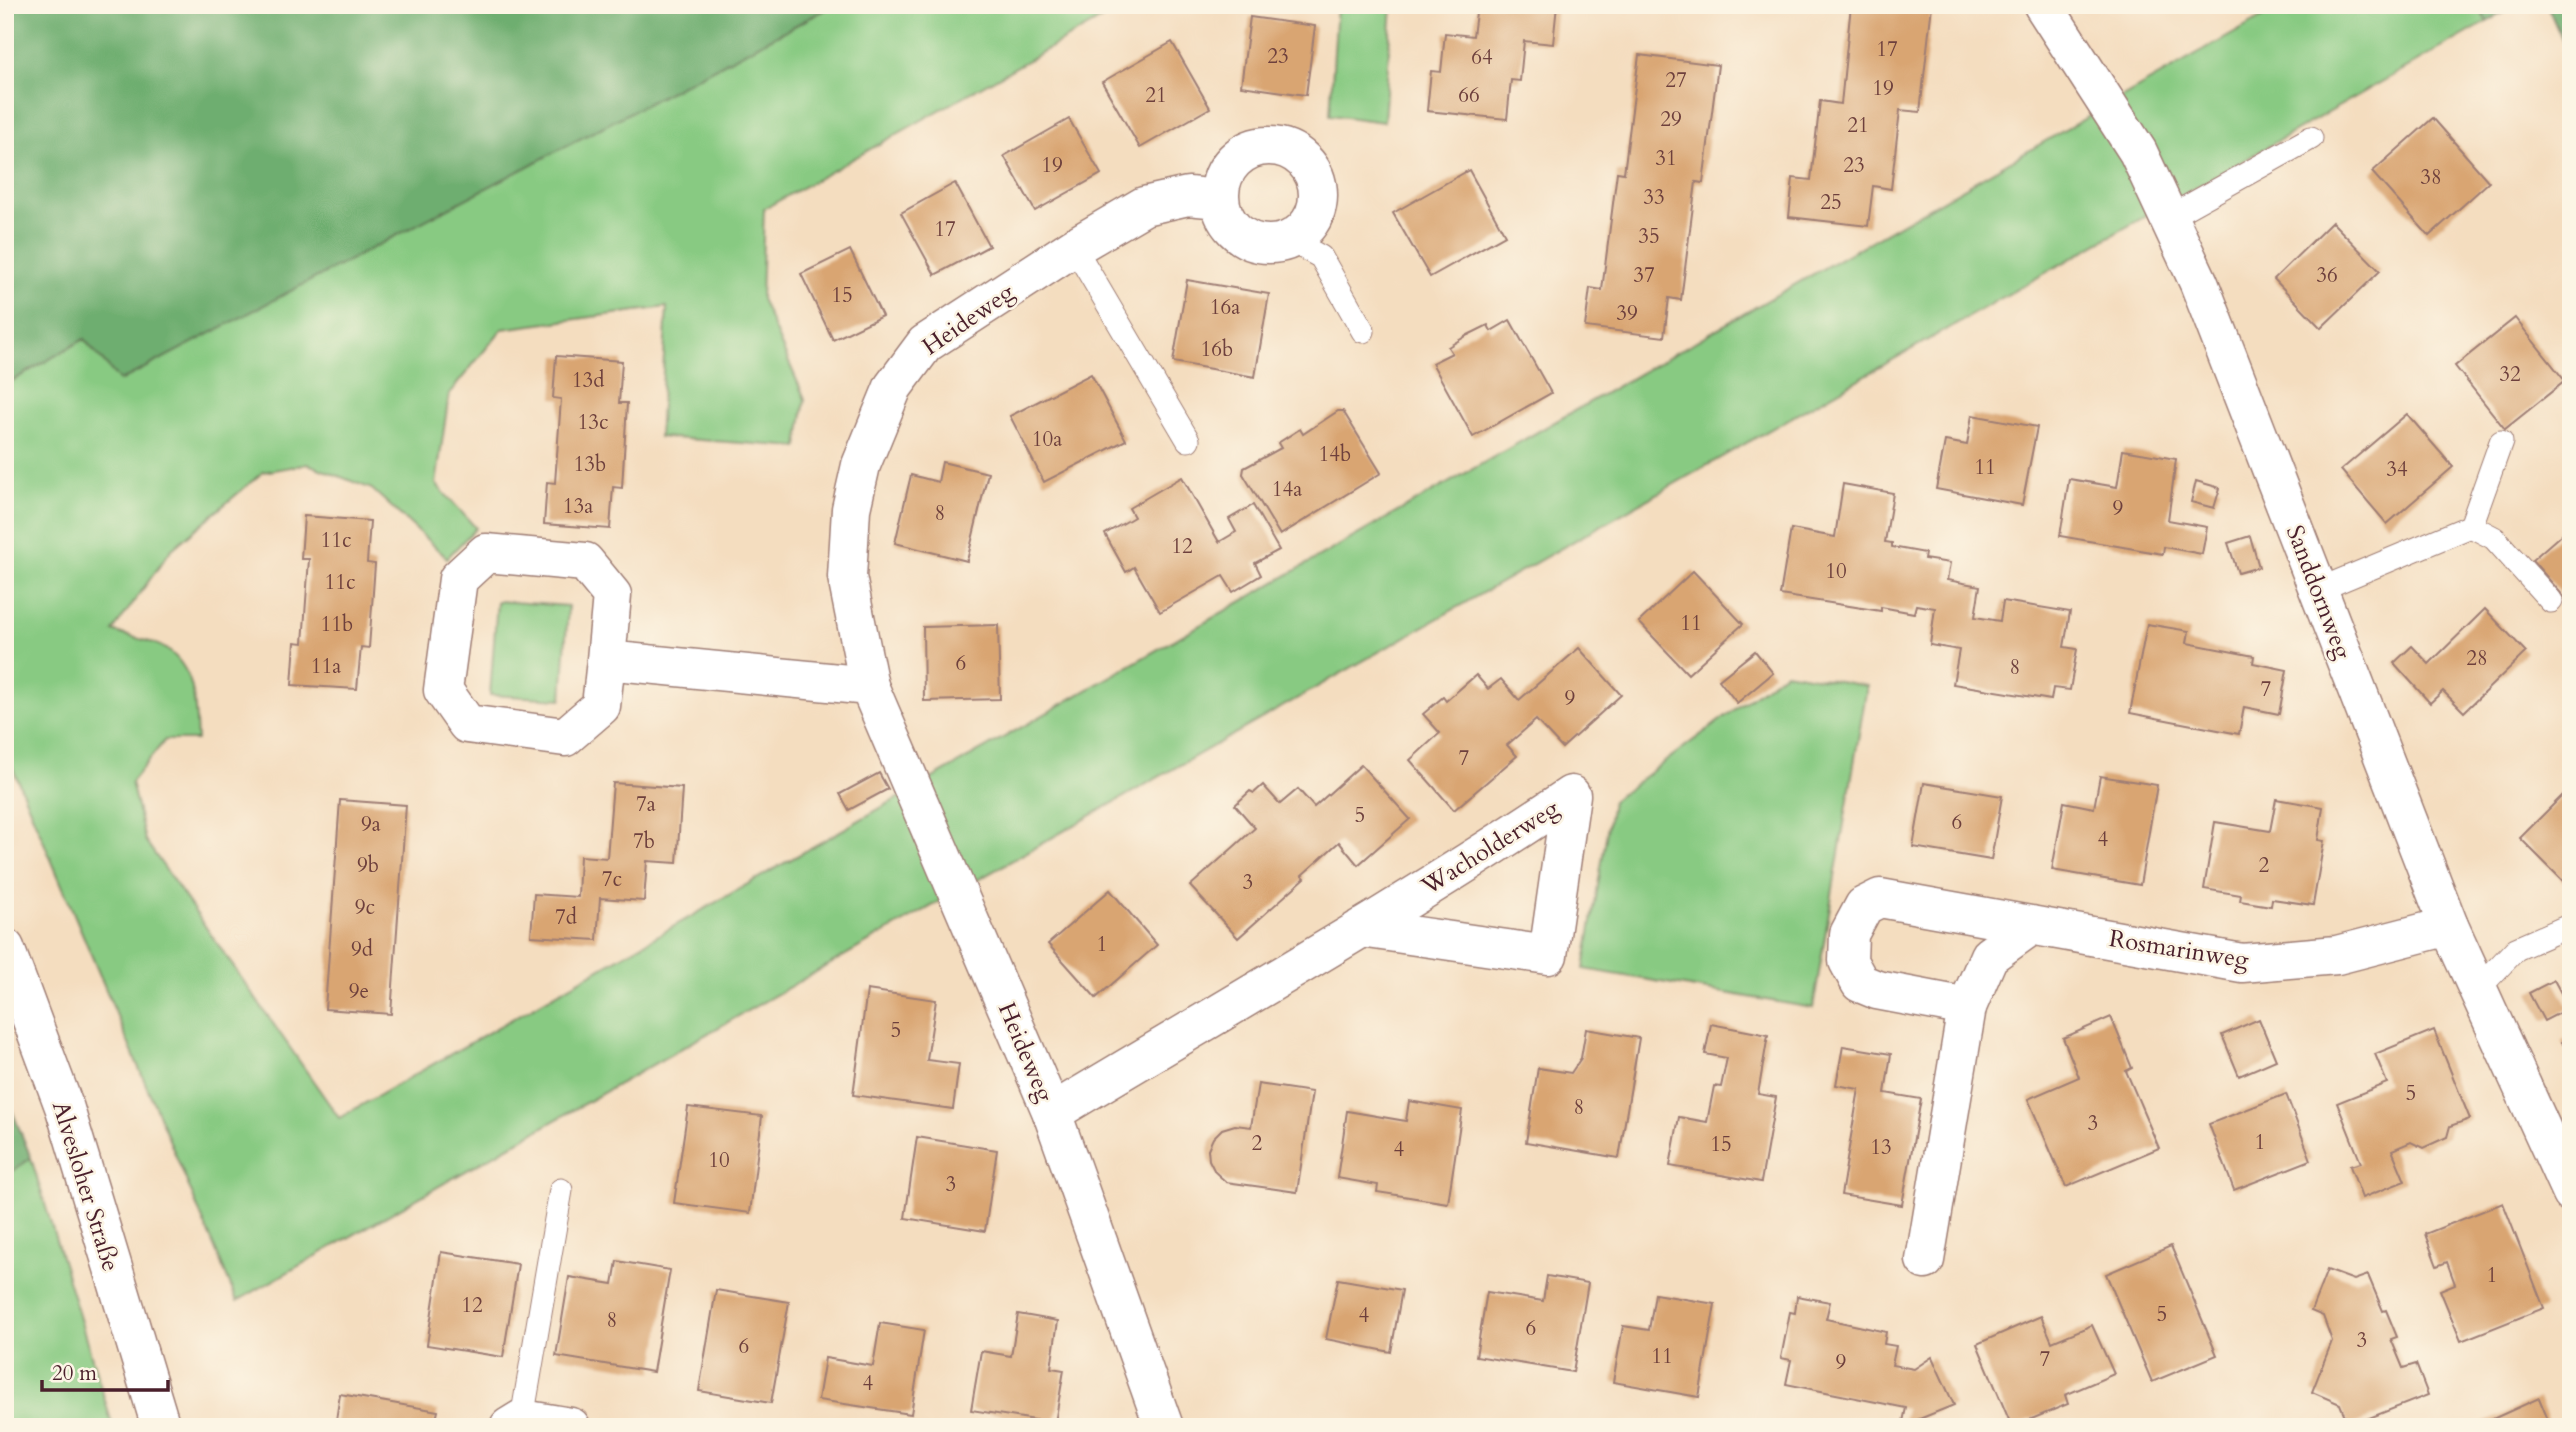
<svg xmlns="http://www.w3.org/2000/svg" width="2576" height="1432" font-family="Cardo,serif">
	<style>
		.green { fill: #88ca82; stroke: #697456; stroke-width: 2 }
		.forest { fill: #6eae70; stroke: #5c664e; stroke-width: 2 }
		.building { fill: #d9a572 }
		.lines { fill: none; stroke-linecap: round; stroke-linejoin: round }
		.service-casing { stroke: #9f7e75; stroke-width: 25 }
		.minor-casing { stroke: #9f7e75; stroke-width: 41 }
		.tertiary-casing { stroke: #9f7e75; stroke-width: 41 }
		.service { stroke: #fff; stroke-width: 23 }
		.minor { stroke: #fff; stroke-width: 38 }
		.tertiary { stroke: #fff; stroke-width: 38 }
		.labels { text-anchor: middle; stroke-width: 5; stroke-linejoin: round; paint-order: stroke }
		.number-label { font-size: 21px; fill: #6e403d }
		.street-label { font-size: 24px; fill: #4a1f2b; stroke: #fcf5e5 }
	</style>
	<rect width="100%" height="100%" fill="#fcf5e5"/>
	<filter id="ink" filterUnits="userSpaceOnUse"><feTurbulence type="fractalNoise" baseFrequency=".0143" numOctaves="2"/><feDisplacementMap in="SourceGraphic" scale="14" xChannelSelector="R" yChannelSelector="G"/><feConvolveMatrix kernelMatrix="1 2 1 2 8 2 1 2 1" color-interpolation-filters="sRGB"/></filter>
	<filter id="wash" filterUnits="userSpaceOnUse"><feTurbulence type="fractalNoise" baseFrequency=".00686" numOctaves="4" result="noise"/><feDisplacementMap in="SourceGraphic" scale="28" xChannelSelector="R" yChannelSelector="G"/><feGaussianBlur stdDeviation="1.57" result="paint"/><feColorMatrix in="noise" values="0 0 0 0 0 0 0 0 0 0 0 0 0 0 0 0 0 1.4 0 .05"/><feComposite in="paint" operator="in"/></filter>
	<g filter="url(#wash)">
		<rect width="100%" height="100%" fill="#f4ddbf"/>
		<g class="green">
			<path d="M 834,5 L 1126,5 L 764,209 L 761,299 L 805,399 L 798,447 L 659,437 L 667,307 L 502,329 L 449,394 L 436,484 L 476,528 L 447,558 L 372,489 L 308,464 L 263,472 L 171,550 L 113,631 C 129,638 151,639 166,649 C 197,669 195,708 197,740 L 165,740 L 131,782 L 145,840 L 339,1118 L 2264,16 L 2265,5 L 2477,5 L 2487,22 L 237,1301 L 5,750 L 5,385 L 84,339 L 120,380 Z"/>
			<path d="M 1337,5 L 1392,5 L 1384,122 L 1330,115 Z"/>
			<path d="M 497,601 L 568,606 L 562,699 L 490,695 Z"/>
			<path d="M 1785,672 L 1867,686 L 1813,1008 L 1584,969 L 1612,801 Z"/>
			<path d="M 31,1158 L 113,1427 L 5,1427 L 5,1176 Z"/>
		</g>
		<g class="forest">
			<path d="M 5,5 L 834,5 L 120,381 L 84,339 L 5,385 Z"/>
			<path d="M 2477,5 L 2516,5 L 2487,22 Z"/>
			<path d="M 2547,5 L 2571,5 L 2571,60 Z"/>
			<path d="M 5,1093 L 31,1158 L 5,1176 Z"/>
		</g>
		<g id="blocks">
			<g class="building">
				<path d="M 1477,5 L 1557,5 L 1553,44 L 1524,41 L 1520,81 L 1511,80 L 1507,119 L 1427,111 L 1431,71 L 1441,72 L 1445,33 L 1473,36 Z"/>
				<path d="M 1851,5 L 1932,5 L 1920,112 L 1900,110 L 1891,189 L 1873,186 L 1868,226 L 1789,217 L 1793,178 L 1811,180 L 1820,101 L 1841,104 Z"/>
				<path d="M 1250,17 L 1315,26 L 1306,95 L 1241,86 Z"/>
				<path d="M 1172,42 L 1210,108 L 1140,148 L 1102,82 Z"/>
				<path d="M 1639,55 L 1718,65 L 1703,183 L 1696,182 L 1681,300 L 1669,298 L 1664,337 L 1585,327 L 1590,288 L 1602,290 L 1617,172 L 1624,173 Z"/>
				<path d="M 2433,118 L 2489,182 L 2429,236 L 2372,172 Z"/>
				<path d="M 1069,119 L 1101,174 L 1035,211 L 1004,156 Z"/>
				<path d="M 1469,170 L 1505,235 L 1430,277 L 1393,213 Z"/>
				<path d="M 955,183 L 989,246 L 935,275 L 901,213 Z"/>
				<path d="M 2332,222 L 2380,271 L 2321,328 L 2274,279 Z"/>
				<path d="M 850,250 L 882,316 L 833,340 L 801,274 Z"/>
				<path d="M 1187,280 L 1269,294 L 1255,377 L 1173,362 Z"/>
				<path d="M 2515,318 L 2565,381 L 2505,429 L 2455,366 Z"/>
				<path d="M 1510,320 L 1551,393 L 1473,437 L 1432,363 L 1452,353 L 1448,347 L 1468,335 L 1488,325 L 1491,331 Z"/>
				<path d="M 556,356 L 622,361 L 619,403 L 627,403 L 622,488 L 613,487 L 610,529 L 544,524 L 547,482 L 555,483 L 561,399 L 553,398 Z"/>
				<path d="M 1091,374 L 1126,440 L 1044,482 L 1010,416 Z"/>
				<path d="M 1338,411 L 1343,411 L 1381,473 L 1280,535 L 1243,474 L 1244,468 L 1281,448 L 1278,443 L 1300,429 L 1303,434 Z"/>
				<path d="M 2407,414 L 2453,467 L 2387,524 L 2341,470 Z"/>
				<path d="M 1972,415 L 2037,427 L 2022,505 L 1936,489 L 1945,441 L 1967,445 Z"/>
				<path d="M 2123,450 L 2176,459 L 2168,520 L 2207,527 L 2202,554 L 2164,547 L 2163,554 L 2060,536 L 2069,479 L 2117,487 Z"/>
				<path d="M 942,462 L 988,473 L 967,561 L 895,543 L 911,475 L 938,482 Z"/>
				<path d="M 1182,477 L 1219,542 L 1236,532 L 1229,519 L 1253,505 L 1279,550 L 1255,563 L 1261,575 L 1233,592 L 1223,576 L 1160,612 L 1134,567 L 1126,572 L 1105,534 L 1134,517 L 1129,508 Z"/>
				<path d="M 2196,481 L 2220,488 L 2214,508 L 2191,502 Z"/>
				<path d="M 1843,484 L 1893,493 L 1885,542 L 1892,543 L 1892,547 L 1925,553 L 1924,559 L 1950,563 L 1947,580 L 1980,586 L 1975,617 L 2000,621 L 2003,601 L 2070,612 L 2064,647 L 2077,649 L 2070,690 L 2053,688 L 2051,700 L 1953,684 L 1959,650 L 1930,645 L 1935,608 L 1916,605 L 1914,613 L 1881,607 L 1881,611 L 1780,595 L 1791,529 L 1835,537 Z"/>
				<path d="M 304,516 L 370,521 L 367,563 L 375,564 L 369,648 L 361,647 L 357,689 L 292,685 L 295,642 L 303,643 L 309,559 L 301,559 Z"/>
				<path d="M 2571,526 L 2571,605 L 2532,560 Z"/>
				<path d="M 2250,536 L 2259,567 L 2238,573 L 2228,543 Z"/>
				<path d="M 1693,571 L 1743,624 L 1688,674 L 1639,622 Z"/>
				<path d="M 2485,609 L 2526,652 L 2464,712 L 2443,691 L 2430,703 L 2394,663 L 2412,646 L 2429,664 Z"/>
				<path d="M 2147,624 L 2189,631 L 2187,643 L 2254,656 L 2253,663 L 2287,670 L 2279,714 L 2244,707 L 2239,734 L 2130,713 Z"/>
				<path d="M 998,625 L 1000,699 L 924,701 L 923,627 Z"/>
				<path d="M 1579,648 L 1621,695 L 1562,748 L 1536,720 L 1507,745 L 1517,756 L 1454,810 L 1410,760 L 1440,733 L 1423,714 L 1443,697 L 1446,701 L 1476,675 L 1488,689 L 1501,679 L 1519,700 Z"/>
				<path d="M 1755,651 L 1773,673 L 1737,703 L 1719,680 Z"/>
				<path d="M 1361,765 L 1410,819 L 1358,865 L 1339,842 L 1302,875 L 1305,878 L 1238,938 L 1190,886 L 1255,828 L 1235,805 L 1250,791 L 1254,793 L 1263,785 L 1280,804 L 1298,789 L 1314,807 Z"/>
				<path d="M 879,773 L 888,789 L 849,810 L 840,794 Z"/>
				<path d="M 2100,776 L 2157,785 L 2140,885 L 2052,870 L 2064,802 L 2094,808 Z"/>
				<path d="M 613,783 L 682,788 L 677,863 L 647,861 L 644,901 L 600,898 L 597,940 L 531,936 L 534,894 L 578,897 L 580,856 L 607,858 Z"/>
				<path d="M 1924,783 L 2002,796 L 1991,860 L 1913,847 Z"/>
				<path d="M 2565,793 L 2571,799 L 2571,881 L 2567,885 L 2520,838 Z"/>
				<path d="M 2276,799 L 2323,807 L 2318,840 L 2324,841 L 2313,905 L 2272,899 L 2271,906 L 2240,901 L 2241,895 L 2204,889 L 2215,822 L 2270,831 Z"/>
				<path d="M 340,800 L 406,805 L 391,1014 L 325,1009 Z"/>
				<path d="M 1110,890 L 1157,945 L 1096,998 L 1048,944 Z"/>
				<path d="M 2554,980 L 2569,1008 L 2544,1021 L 2529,993 Z"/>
				<path d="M 867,990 L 936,1000 L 927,1060 L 959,1064 L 953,1109 L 853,1095 Z"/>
				<path d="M 2111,1017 L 2132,1068 L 2126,1071 L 2159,1148 L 2066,1187 L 2028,1099 L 2079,1077 L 2063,1038 Z"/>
				<path d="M 2259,1019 L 2276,1060 L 2239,1076 L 2222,1035 Z"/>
				<path d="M 1711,1024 L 1768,1035 L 1758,1094 L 1776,1097 L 1761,1182 L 1670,1166 L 1679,1117 L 1707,1122 L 1714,1086 L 1721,1087 L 1727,1058 L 1705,1054 Z"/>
				<path d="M 1586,1029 L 1639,1038 L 1619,1158 L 1526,1142 L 1538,1068 L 1571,1073 L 1581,1058 Z"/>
				<path d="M 2434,1030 L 2470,1119 L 2450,1126 L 2447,1137 L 2423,1148 L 2411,1142 L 2392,1150 L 2405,1181 L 2362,1198 L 2350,1166 L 2361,1163 L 2337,1103 L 2387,1083 L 2375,1054 Z"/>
				<path d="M 2571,1034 L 2571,1052 L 2561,1042 Z"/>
				<path d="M 1843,1046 L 1891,1054 L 1885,1093 L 1921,1099 L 1902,1205 L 1841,1195 L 1859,1089 L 1836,1085 Z"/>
				<path d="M 1258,1084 L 1312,1092 L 1297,1192 L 1226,1182 L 1215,1172 L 1209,1160 L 1208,1149 L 1213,1138 L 1222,1129 L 1235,1125 L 1251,1127 Z"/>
				<path d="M 2286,1094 L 2311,1160 L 2234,1190 L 2209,1124 Z"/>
				<path d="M 1409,1101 L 1462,1110 L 1448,1203 L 1377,1192 L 1378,1185 L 1337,1178 L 1347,1111 L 1406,1121 Z"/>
				<path d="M 688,1107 L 762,1116 L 750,1213 L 674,1203 Z"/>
				<path d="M 917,1137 L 997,1150 L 985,1231 L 905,1218 Z"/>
				<path d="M 2503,1203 L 2544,1308 L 2461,1341 L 2440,1290 L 2455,1284 L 2447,1262 L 2437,1266 L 2425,1234 Z"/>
				<path d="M 2171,1246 L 2217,1355 L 2152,1382 L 2106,1274 Z"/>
				<path d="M 441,1252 L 518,1264 L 503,1357 L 427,1345 Z"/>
				<path d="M 617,1261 L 670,1270 L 653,1372 L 556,1356 L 569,1277 L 613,1284 Z"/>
				<path d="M 2327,1270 L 2354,1280 L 2368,1275 L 2383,1311 L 2386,1310 L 2397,1337 L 2391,1339 L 2403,1368 L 2416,1364 L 2428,1395 L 2349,1426 L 2340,1404 L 2312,1392 L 2332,1341 L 2323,1316 L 2311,1311 Z"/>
				<path d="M 1547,1276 L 1588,1283 L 1573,1372 L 1476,1356 L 1487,1292 L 1543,1301 Z"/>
				<path d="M 1338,1279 L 1402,1290 L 1391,1352 L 1326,1339 Z"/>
				<path d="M 716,1290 L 789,1302 L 771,1403 L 699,1391 Z"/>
				<path d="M 1655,1294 L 1715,1304 L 1699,1397 L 1613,1382 L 1623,1326 L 1649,1330 Z"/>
				<path d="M 1797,1296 L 1830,1302 L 1826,1319 L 1886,1332 L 1884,1344 L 1896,1346 L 1892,1365 L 1914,1369 L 1932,1357 L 1954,1405 L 1902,1426 L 1906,1408 L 1786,1384 L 1791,1360 L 1781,1358 L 1790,1312 L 1795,1313 Z"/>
				<path d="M 1018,1314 L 1058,1321 L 1051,1368 L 1064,1370 L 1055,1423 L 971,1410 L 981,1351 L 1011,1356 Z"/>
				<path d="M 2041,1316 L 2052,1342 L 2092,1325 L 2114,1374 L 2065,1395 L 2068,1404 L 2012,1427 L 1977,1344 Z"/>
				<path d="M 880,1323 L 924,1330 L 911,1414 L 818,1400 L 825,1358 L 873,1366 Z"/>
				<path d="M 340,1394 L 438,1411 L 434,1427 L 335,1427 Z"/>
				<path d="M 2539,1398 L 2551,1427 L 2475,1427 Z"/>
			</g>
		</g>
	</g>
	<g filter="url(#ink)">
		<use href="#blocks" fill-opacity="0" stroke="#9f7e75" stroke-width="2"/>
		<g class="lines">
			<g class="service-casing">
				<g id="service">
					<path d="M 2169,217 L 2311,138"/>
					<path d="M 1290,240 L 1321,257 L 1363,331"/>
					<path d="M 1074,247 L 1188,440"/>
					<path d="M 2471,526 L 2494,538 L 2551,601"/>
					<path d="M 2318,590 L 2471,526 L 2501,442"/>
					<path d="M 2478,989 L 2516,949 L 2571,925"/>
					<path d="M 522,1419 L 561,1190"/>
				</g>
			</g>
			<g class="minor-casing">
				<g id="minor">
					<path d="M 2043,5 L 2138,152 L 2199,283 L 2449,926 L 2571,1193"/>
					<circle cx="1269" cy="195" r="49"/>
					<path d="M 606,660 L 612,595 L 585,562 L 486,553 L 458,579 L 443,690 L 467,724 L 565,737 L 601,706 L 606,660 L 869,686 L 1052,1113 L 1164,1427"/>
					<path d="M 869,686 L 847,577 L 851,509 L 861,465 L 893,387 L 925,344 L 1074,247 L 1144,206 L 1188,196 L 1219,199"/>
					<path d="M 2032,925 L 1989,956 L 1967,1007 L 1877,990 L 1860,983 L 1848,961 L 1849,934 L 1864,906 L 1880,898 L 2242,963 L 2337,955 L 2449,926"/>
					<path d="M 1052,1113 C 1226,1008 1403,908 1571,795 L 1548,955 L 1361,928"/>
					<path d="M 1925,1260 L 1967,1007"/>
					<path d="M 509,1427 L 522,1419 L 571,1427"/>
				</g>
			</g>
			<g class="tertiary-casing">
				<path id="tertiary" d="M 5,948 L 65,1109 L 161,1427"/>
			</g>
			<use href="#service" class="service"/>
			<use href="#minor" class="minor"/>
			<use href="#tertiary" class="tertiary"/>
		</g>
	</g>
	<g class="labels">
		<g class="number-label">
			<text x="1887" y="56">17</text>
			<text x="1278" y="63">23</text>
			<text x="1482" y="64">64</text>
			<text x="1676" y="87">27</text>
			<text x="1883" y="95">19</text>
			<text x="1156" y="102">21</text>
			<text x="1469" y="102">66</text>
			<text x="1671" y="126">29</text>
			<text x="1858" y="132">21</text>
			<text x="1666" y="165">31</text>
			<text x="1052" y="172">19</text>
			<text x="1854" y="172">23</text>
			<text x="2431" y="184">38</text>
			<text x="1654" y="204">33</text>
			<text x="1831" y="209">25</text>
			<text x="945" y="236">17</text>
			<text x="1649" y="243">35</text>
			<text x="1644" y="282">37</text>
			<text x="2327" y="282">36</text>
			<text x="842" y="302">15</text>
			<text x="1225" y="314">16a</text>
			<text x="1627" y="320">39</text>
			<text x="1217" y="356">16b</text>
			<text x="2510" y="381">32</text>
			<text x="588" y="387">13d</text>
			<text x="593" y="429">13c</text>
			<text x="1047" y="446">10a</text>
			<text x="1335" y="461">14b</text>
			<text x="590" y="471">13b</text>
			<text x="1985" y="474">11</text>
			<text x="2397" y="476">34</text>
			<text x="1287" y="496">14a</text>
			<text x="578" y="513">13a</text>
			<text x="2118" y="515">9</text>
			<text x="940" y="520">8</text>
			<text x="336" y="547">11c</text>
			<text x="1182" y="553">12</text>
			<text x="1836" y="578">10</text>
			<text x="340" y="589">11c</text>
			<text x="1691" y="630">11</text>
			<text x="337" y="631">11b</text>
			<text x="2477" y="665">28</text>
			<text x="961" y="670">6</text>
			<text x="326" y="673">11a</text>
			<text x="2015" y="674">8</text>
			<text x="2266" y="696">7</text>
			<text x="1570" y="705">9</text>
			<text x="1464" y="765">7</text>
			<text x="646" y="811">7a</text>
			<text x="1360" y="822">5</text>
			<text x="1957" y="829">6</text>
			<text x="371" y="831">9a</text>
			<text x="2103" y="846">4</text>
			<text x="644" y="848">7b</text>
			<text x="368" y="872">9b</text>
			<text x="2264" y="872">2</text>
			<text x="612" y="886">7c</text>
			<text x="1248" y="889">3</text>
			<text x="365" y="914">9c</text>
			<text x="566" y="924">7d</text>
			<text x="1102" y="951">1</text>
			<text x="362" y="956">9d</text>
			<text x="359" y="998">9e</text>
			<text x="896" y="1037">5</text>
			<text x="2411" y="1100">5</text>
			<text x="1579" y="1114">8</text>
			<text x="2093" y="1130">3</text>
			<text x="2260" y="1149">1</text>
			<text x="1257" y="1150">2</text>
			<text x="1721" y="1151">15</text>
			<text x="1881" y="1154">13</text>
			<text x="1399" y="1156">4</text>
			<text x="719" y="1167">10</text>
			<text x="951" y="1191">3</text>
			<text x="2492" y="1282">1</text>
			<text x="472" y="1312">12</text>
			<text x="2162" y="1321">5</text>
			<text x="1364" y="1322">4</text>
			<text x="612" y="1327">8</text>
			<text x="1531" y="1335">6</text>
			<text x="2362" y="1347">3</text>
			<text x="744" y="1353">6</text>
			<text x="1662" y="1363">11</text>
			<text x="2045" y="1366">7</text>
			<text x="1841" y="1369">9</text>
			<text x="868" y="1390">4</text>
		</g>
		<g class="street-label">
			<text transform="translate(968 319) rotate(-35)" y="8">Heideweg</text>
			<text transform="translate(2319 592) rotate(69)" y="8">Sanddornweg</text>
			<text transform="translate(1490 847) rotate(-32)" y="8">Wacholderweg</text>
			<text transform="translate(2179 949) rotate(9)" y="8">Rosmarinweg</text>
			<text transform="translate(1026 1052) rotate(67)" y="8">Heideweg</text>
			<text transform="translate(86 1186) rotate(73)" y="8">Alvesloher Straße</text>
		</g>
	</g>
	<rect width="2576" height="1432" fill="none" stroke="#fcf5e5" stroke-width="28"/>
	<path d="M42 1380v10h126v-10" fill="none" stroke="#4a1f2b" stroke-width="3.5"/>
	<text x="52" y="1380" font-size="21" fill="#4a1f2b" stroke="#fcf5e5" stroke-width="5" paint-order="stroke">20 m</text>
</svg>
